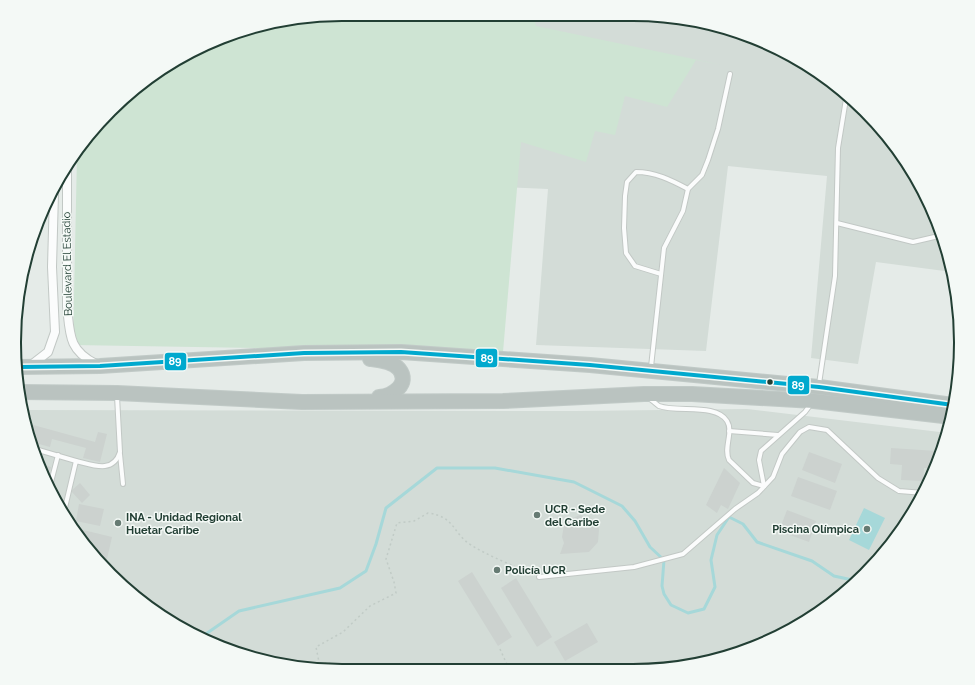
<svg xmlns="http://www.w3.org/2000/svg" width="975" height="685" font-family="Raleway,sans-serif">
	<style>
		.built { fill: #d3dcd7 }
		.green { fill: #cee4d3 }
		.water { fill: #a6d8d9 }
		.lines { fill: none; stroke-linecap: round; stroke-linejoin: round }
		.stream { stroke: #a6d8d9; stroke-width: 3 }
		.building { fill: #ccd2cf }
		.lane-casing { stroke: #c2c8c5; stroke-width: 6 }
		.street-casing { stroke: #c2c8c5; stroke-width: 10 }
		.highway-casing { stroke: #c1cac7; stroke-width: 16 }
		.path { stroke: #c1cbc6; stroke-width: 1.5; stroke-dasharray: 2 3; stroke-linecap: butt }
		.lane { stroke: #fbfcfc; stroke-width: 4 }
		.street { stroke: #fbfcfc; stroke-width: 8 }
		.highway { stroke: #bac3c0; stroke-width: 14 }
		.bus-1-casing { stroke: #f4f9f6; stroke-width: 7 }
		.bus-1 { stroke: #00a9ce; stroke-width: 4 }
		.bus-dot { fill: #223f34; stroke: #f4f9f6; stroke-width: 1.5 }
		.poi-dot { fill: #667b73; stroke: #f4f9f6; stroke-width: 1.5 }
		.labels { text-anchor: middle; stroke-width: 3; stroke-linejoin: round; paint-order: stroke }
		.street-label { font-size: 11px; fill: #223f34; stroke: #f4f9f6 }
		.poi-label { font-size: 11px; font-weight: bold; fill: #223f34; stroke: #f4f9f6; text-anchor: start }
		.rim { fill: none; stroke: #223f34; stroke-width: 2 }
		.line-badge { stroke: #f4f9f6; stroke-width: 1.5 }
		.badge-label { font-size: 11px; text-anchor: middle; font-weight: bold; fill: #fff }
	</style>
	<rect width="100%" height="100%" fill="#e5ebe8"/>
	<g class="built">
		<path d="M 343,14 L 633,14 L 697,20 L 797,58 L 879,126 L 917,178 L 943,237 L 952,272 L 876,262 L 858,364 L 811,358 L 827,176 L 728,166 L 706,351 L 536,345 L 548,189 L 190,173 L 257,25 Z"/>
		<path d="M 747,409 L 948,433 L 927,488 L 893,542 L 849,589 L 778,637 L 676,668 L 321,670 L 258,660 L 197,637 L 143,603 L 96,559 L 48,488 L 21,410 L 576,411 Z"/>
	</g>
	<path class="green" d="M 343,14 L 533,14 L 536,26 L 722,65 L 696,60 L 667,107 L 625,96 L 615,135 L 595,131 L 586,162 L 521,142 L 503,352 L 73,345 L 77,155 L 95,126 L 160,69 L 257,25 Z"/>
	<path class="water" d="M 864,508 L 885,518 L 869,550 L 849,540 Z"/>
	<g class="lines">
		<path class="stream" d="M 200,638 L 239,611 L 340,588 L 366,571 L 376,544 L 386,508 L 437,468 L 495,468 L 574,482 L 622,506 L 635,521 L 650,547 L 664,560 L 662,586 L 664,594 L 671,605 L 688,613 L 704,609 L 715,587 L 711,560 L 717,535 L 729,517 L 743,524 L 757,542 L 812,561 L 834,576 L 857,581"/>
	</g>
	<g class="building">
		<path d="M 26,423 L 95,442 L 98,432 L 107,434 L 100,462 L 83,458 L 86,448 L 52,439 L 50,447 L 32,442 Z"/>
		<path d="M 891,448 L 937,451 L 938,460 L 934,468 L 924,468 L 923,481 L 901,480 L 902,465 L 890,464 Z"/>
		<path d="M 809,452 L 842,464 L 835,483 L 802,470 Z"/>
		<path d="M 40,464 L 51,467 L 50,471 L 42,469 Z"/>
		<path d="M 724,468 L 740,483 L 728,509 L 721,505 L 717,513 L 706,505 Z"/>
		<path d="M 798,477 L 837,491 L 830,510 L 791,496 Z"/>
		<path d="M 80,483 L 90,495 L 82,503 L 71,491 Z"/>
		<path d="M 79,504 L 104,509 L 100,526 L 76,521 Z"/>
		<path d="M 787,510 L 816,521 L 809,542 L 779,531 Z"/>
		<path d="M 580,515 L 591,518 L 596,523 L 599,529 L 598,542 L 589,552 L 560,554 L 564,543 L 562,537 L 564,525 L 568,520 Z"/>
		<path d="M 75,528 L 112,537 L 107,559 L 93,556 Z"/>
		<path d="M 472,572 L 512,637 L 498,646 L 458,581 Z"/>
		<path d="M 516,578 L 552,637 L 537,647 L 501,588 Z"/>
		<path d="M 587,623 L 598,642 L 565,661 L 554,642 Z"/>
	</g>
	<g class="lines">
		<g class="lane-casing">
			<g id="lane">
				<path d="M 837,223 L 913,242 L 943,235"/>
				<path d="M 661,274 L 635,266 L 626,253 L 624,228 L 625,196 L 627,182 L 636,172 C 655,172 671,180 688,189"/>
				<path d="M 651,367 L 664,248 L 683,211 L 688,189 L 702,175 L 708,160 L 718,129 L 730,74"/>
				<path d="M 819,384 L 835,276 L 838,148 L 846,99"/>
				<path d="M 649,398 C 652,400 656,404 659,406 C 678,413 716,403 727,421 C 734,432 723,448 729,460 L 753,483 L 764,486"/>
				<path d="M 729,431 L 778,435"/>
				<path d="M 35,449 L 76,461"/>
				<path d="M 120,454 L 123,484"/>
				<path d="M 764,486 L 759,460 L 761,451 L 805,412 L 811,404"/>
				<path d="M 49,490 L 58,455"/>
				<path d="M 64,512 L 76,461 C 93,465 113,474 120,452 L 117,396"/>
				<path d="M 539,577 L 634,567 L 683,554 L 735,509 L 758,493 L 773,477 L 782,454 L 800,432 L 809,427 L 827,430 L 878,478 L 899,491 L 924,493"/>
			</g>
		</g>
		<g class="street-casing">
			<g id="street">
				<path d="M 67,172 L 67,306 C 70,334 68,350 96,364"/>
				<path d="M 30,366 L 48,352 L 55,332 L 52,267 L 54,193"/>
			</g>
		</g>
		<g class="highway-casing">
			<g id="highway">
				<path d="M 370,359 C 379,360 392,361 399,369 C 411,384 392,396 379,397"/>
				<path d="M 19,367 L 100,366 L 304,353 L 401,352 L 590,365 L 819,387 L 953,405"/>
				<path d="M 20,392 L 117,393 L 302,402 L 503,401 L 644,394 L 692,394 L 814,401 L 952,417"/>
			</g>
		</g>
		<g class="path">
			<path d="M 500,649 L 509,669"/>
			<path d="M 336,670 L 336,666 L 327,662 L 320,667 L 316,647 L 343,632 L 370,606 L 396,593 L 394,582 L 386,559 L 397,523 L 414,521 L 428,513 C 456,517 452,533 471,545 C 490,557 513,565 533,575"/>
		</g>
		<use href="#lane" class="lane"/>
		<use href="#street" class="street"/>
		<use href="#highway" class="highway"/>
		<g class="bus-1-casing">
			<path id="bus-1" d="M 19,367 L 100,366 L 304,353 L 401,352 L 590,365 L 819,387 L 953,405"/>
		</g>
		<use href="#bus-1" class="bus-1"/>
	</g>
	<circle class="bus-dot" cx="770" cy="382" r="3.5"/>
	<g class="poi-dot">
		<circle cx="537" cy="515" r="4"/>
		<circle cx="118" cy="523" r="4"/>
		<circle cx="867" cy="529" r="4"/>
		<circle cx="497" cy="570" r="4"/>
	</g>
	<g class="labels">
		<g class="street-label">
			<text transform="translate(67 264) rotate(-91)" y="4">Boulevard El Estadio</text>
		</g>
		<g class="poi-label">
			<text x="545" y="513">UCR - Sede<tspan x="545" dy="13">del Caribe</tspan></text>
			<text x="126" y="521">INA - Unidad Regional<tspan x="126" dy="13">Huetar Caribe</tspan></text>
			<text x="859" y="533" text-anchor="end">Piscina Olímpica</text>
			<text x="505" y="574">Policía UCR</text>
		</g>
	</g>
	<path d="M0 0H975V685H0ZM342 21H633A321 321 0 0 1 954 342V343A321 321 0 0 1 633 664H342A321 321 0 0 1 21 343V342A321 321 0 0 1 342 21Z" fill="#f4f9f6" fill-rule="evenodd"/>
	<path class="rim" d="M342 21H633A321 321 0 0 1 954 342V343A321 321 0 0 1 633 664H342A321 321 0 0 1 21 343V342A321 321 0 0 1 342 21Z"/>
	<g class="line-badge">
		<rect x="475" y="348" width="23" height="20" rx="4" fill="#00a9ce"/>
		<rect x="164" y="352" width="23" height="19" rx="4" fill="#00a9ce"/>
		<rect x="787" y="375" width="23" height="20" rx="4" fill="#00a9ce"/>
	</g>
	<g class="badge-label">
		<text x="487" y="362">89</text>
		<text x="175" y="365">89</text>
		<text x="798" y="389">89</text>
	</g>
</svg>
